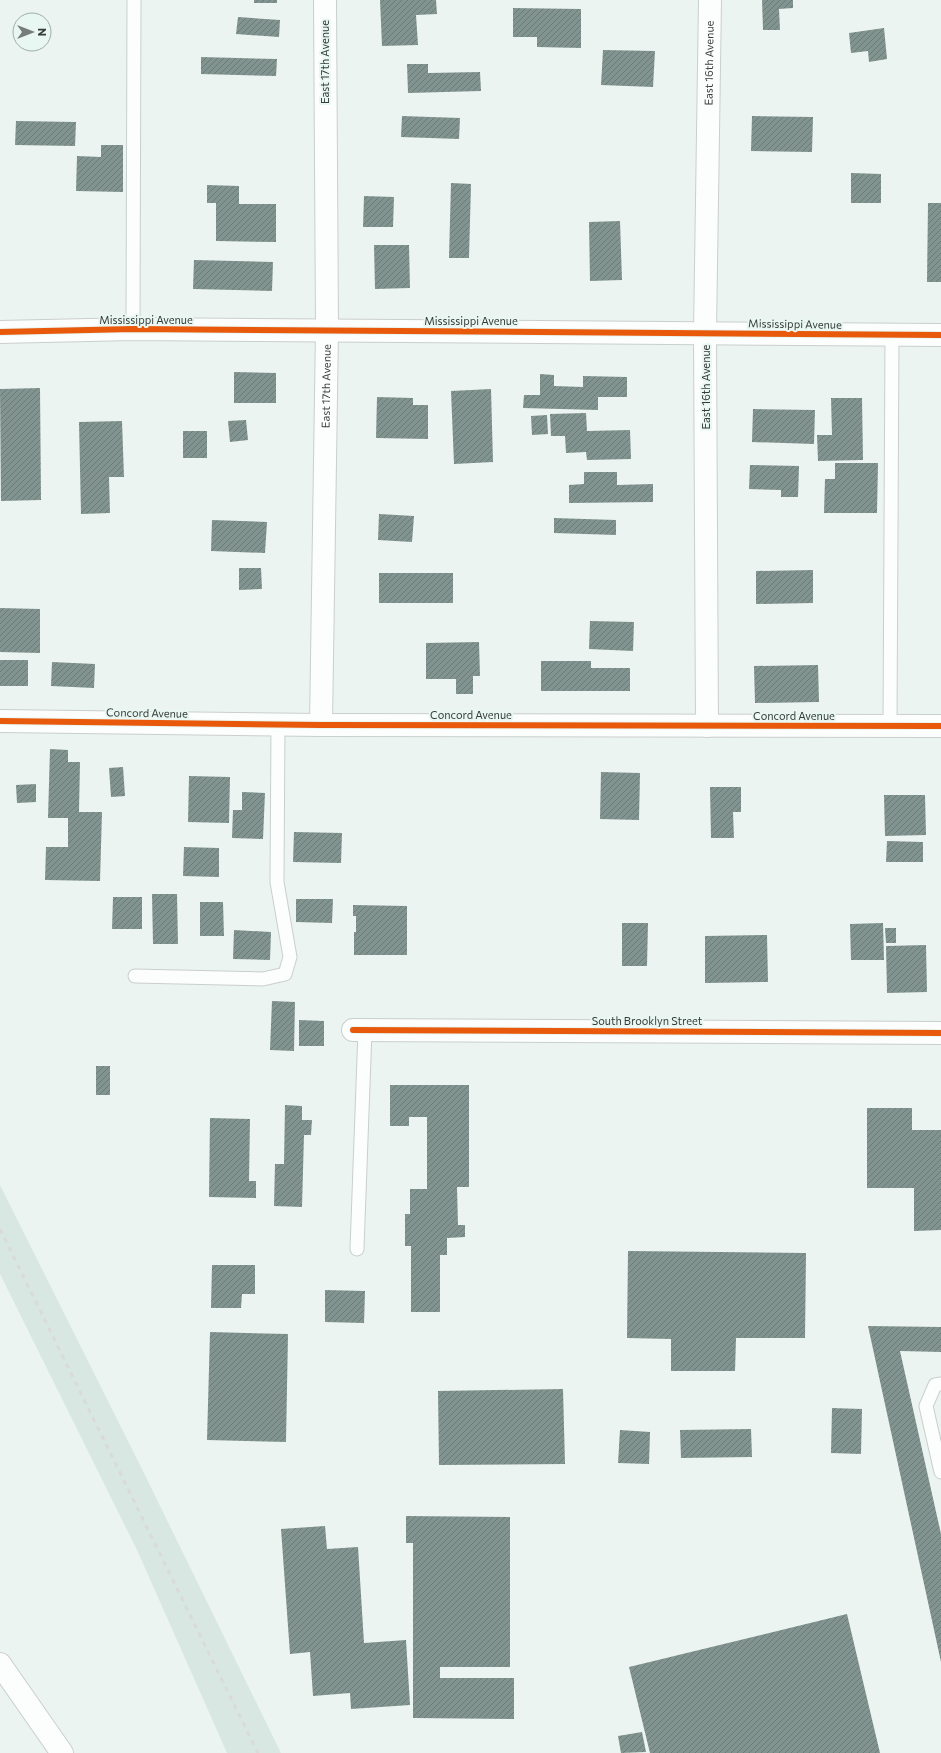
<svg xmlns="http://www.w3.org/2000/svg" width="941" height="1753" font-family="Commissioner,sans-serif">
	<style>
		.built { fill: #d9e7e2 }
		.building { fill: url(#building-hatch) }
		.lines { fill: none; stroke-linecap: round; stroke-linejoin: round }
		.service-casing { stroke: #c9cfcd; stroke-width: 15 }
		.minor-casing { stroke: #c9cfcd; stroke-width: 24 }
		.tertiary-casing { stroke: #c9cfcd; stroke-width: 24 }
		.service { stroke: #fcfdfd; stroke-width: 13 }
		.minor { stroke: #fcfdfd; stroke-width: 22 }
		.tertiary { stroke: #fcfdfd; stroke-width: 22 }
		.rail { stroke: #d8dbda; stroke-width: 3; stroke-dasharray: 5 5; stroke-linecap: butt }
		.cycleway-casing { stroke: #e9f7f2; stroke-width: 8 }
		.cycleway { stroke: #e8590c; stroke-width: 6 }
		.labels { text-anchor: middle; stroke-width: 4; stroke-linejoin: round; paint-order: stroke }
		.street-label { font-size: 11px; fill: #363b39; stroke: #e9f7f2 }
	</style>
	<defs>
		<pattern id="building-hatch" width="6" height="6" patternUnits="userSpaceOnUse"><rect width="6" height="6" fill="#82948f"/><path d="M-1 1l2-2M0 6l6-6M5 7l2-2" fill="none" stroke="#6b7a76"/></pattern>
	</defs>
	<rect width="100%" height="100%" fill="#ecf4f1"/>
	<path class="built" d="M 0,1185 L 142,1469 L 281,1753 L 227,1753 L 137,1550 L 0,1274 Z"/>
	<g class="building">
		<rect x="254" y="0" width="23" height="3"/>
		<path d="M 380,0 L 436,0 L 437,14 L 416,15 L 418,45 L 382,46 Z"/>
		<path d="M 762,0 L 793,0 L 793,8 L 779,9 L 780,30 L 763,30 Z"/>
		<path d="M 513,8 L 581,9 L 581,48 L 537,47 L 537,37 L 513,37 Z"/>
		<path d="M 238,17 L 280,20 L 279,37 L 236,34 Z"/>
		<path d="M 884,28 L 887,59 L 869,62 L 868,51 L 851,53 L 849,33 Z"/>
		<path d="M 603,50 L 655,51 L 653,87 L 601,85 Z"/>
		<path d="M 201,57 L 277,59 L 276,76 L 201,74 Z"/>
		<path d="M 407,64 L 428,64 L 428,73 L 480,72 L 481,91 L 408,93 Z"/>
		<path d="M 402,116 L 460,118 L 459,139 L 401,137 Z"/>
		<path d="M 752,116 L 813,117 L 812,152 L 751,151 Z"/>
		<path d="M 16,121 L 76,122 L 75,146 L 15,145 Z"/>
		<path d="M 101,145 L 123,145 L 123,192 L 76,191 L 77,156 L 101,157 Z"/>
		<path d="M 851,173 L 881,174 L 881,203 L 851,203 Z"/>
		<path d="M 451,183 L 471,184 L 469,258 L 449,258 Z"/>
		<path d="M 207,185 L 239,186 L 239,204 L 276,204 L 276,242 L 216,241 L 216,203 L 207,203 Z"/>
		<path d="M 364,196 L 394,197 L 393,227 L 363,227 Z"/>
		<path d="M 928,203 L 941,203 L 941,282 L 927,282 Z"/>
		<path d="M 620,221 L 622,280 L 590,281 L 589,222 Z"/>
		<path d="M 374,245 L 409,245 L 410,288 L 375,289 Z"/>
		<path d="M 194,260 L 273,262 L 272,291 L 193,289 Z"/>
		<path d="M 234,372 L 276,373 L 276,403 L 234,403 Z"/>
		<path d="M 540,374 L 554,375 L 554,386 L 583,387 L 583,376 L 627,377 L 627,397 L 598,397 L 598,410 L 523,408 L 524,395 L 540,395 Z"/>
		<path d="M 40,388 L 41,500 L 1,501 L 0,389 Z"/>
		<path d="M 491,389 L 493,462 L 454,464 L 451,391 Z"/>
		<path d="M 377,397 L 413,398 L 413,405 L 428,405 L 428,439 L 376,438 Z"/>
		<path d="M 831,398 L 862,398 L 863,460 L 818,461 L 817,435 L 832,435 Z"/>
		<path d="M 753,409 L 815,410 L 814,444 L 752,442 Z"/>
		<path d="M 586,413 L 587,431 L 630,430 L 631,459 L 587,460 L 586,452 L 566,453 L 565,436 L 551,436 L 550,414 Z"/>
		<path d="M 547,415 L 548,434 L 532,435 L 531,416 Z"/>
		<path d="M 246,420 L 248,440 L 230,442 L 228,421 Z"/>
		<path d="M 122,421 L 124,477 L 109,477 L 110,513 L 81,514 L 79,422 Z"/>
		<rect x="183" y="431" width="24" height="27"/>
		<path d="M 835,463 L 878,463 L 877,513 L 824,513 L 825,479 L 835,479 Z"/>
		<path d="M 750,465 L 799,466 L 798,497 L 781,497 L 781,490 L 749,489 Z"/>
		<path d="M 584,472 L 617,472 L 617,485 L 653,484 L 653,502 L 569,503 L 569,485 L 584,484 Z"/>
		<path d="M 379,514 L 414,516 L 412,542 L 378,540 Z"/>
		<path d="M 554,518 L 616,520 L 616,535 L 554,533 Z"/>
		<path d="M 212,520 L 267,522 L 265,553 L 211,551 Z"/>
		<path d="M 239,568 L 261,568 L 262,589 L 239,590 Z"/>
		<path d="M 813,570 L 813,603 L 756,604 L 756,571 Z"/>
		<rect x="379" y="573" width="74" height="30"/>
		<path d="M 0,608 L 40,609 L 40,653 L 0,652 Z"/>
		<path d="M 590,621 L 634,622 L 633,651 L 589,649 Z"/>
		<path d="M 479,642 L 480,676 L 473,676 L 473,694 L 456,694 L 456,679 L 426,679 L 426,643 Z"/>
		<rect x="0" y="660" width="28" height="26"/>
		<path d="M 541,661 L 591,661 L 591,668 L 630,668 L 630,691 L 541,691 Z"/>
		<path d="M 52,662 L 95,664 L 94,688 L 51,686 Z"/>
		<path d="M 818,665 L 819,702 L 755,703 L 754,666 Z"/>
		<path d="M 50,749 L 68,750 L 68,762 L 80,762 L 79,812 L 102,812 L 100,881 L 45,880 L 46,847 L 68,847 L 68,818 L 48,818 Z"/>
		<path d="M 123,767 L 125,796 L 111,797 L 109,768 Z"/>
		<path d="M 601,772 L 640,773 L 639,820 L 600,819 Z"/>
		<path d="M 189,776 L 230,777 L 229,823 L 188,822 Z"/>
		<path d="M 36,784 L 36,802 L 17,803 L 16,785 Z"/>
		<path d="M 710,787 L 741,787 L 741,812 L 733,812 L 734,838 L 711,838 Z"/>
		<path d="M 242,792 L 265,793 L 263,839 L 232,838 L 233,810 L 242,810 Z"/>
		<path d="M 884,795 L 925,795 L 926,835 L 885,836 Z"/>
		<path d="M 294,832 L 342,833 L 341,863 L 293,862 Z"/>
		<path d="M 887,841 L 923,842 L 923,862 L 886,862 Z"/>
		<path d="M 184,847 L 219,848 L 219,877 L 183,876 Z"/>
		<path d="M 152,894 L 177,894 L 178,944 L 153,944 Z"/>
		<path d="M 113,897 L 142,897 L 142,929 L 112,929 Z"/>
		<path d="M 296,899 L 333,899 L 332,923 L 296,922 Z"/>
		<path d="M 200,902 L 223,902 L 224,936 L 200,936 Z"/>
		<path d="M 353,905 L 407,906 L 407,955 L 354,955 L 354,932 L 356,932 L 356,916 L 353,916 Z"/>
		<path d="M 622,923 L 648,923 L 647,966 L 622,966 Z"/>
		<path d="M 883,923 L 884,960 L 851,960 L 850,924 Z"/>
		<path d="M 885,928 L 896,928 L 896,943 L 886,943 Z"/>
		<path d="M 234,930 L 271,932 L 270,960 L 233,959 Z"/>
		<path d="M 767,935 L 768,982 L 705,983 L 705,936 Z"/>
		<path d="M 926,945 L 927,992 L 887,993 L 886,946 Z"/>
		<path d="M 272,1001 L 295,1002 L 294,1051 L 270,1050 Z"/>
		<path d="M 299,1020 L 324,1021 L 324,1046 L 299,1046 Z"/>
		<rect x="96" y="1066" width="14" height="29"/>
		<path d="M 390,1085 L 469,1085 L 469,1187 L 457,1187 L 458,1225 L 465,1225 L 465,1237 L 447,1238 L 447,1255 L 440,1255 L 440,1312 L 411,1312 L 411,1246 L 405,1246 L 405,1214 L 410,1214 L 410,1189 L 427,1189 L 427,1117 L 409,1117 L 409,1126 L 390,1126 Z"/>
		<path d="M 285,1105 L 302,1106 L 302,1120 L 312,1120 L 311,1135 L 304,1135 L 302,1207 L 274,1206 L 275,1164 L 284,1164 Z"/>
		<path d="M 867,1108 L 912,1108 L 912,1130 L 941,1130 L 941,1230 L 914,1231 L 914,1188 L 867,1188 Z"/>
		<path d="M 210,1118 L 250,1119 L 249,1181 L 256,1181 L 256,1198 L 209,1197 Z"/>
		<path d="M 628,1251 L 806,1253 L 805,1338 L 736,1338 L 735,1371 L 671,1371 L 671,1339 L 627,1338 Z"/>
		<path d="M 212,1265 L 255,1265 L 255,1294 L 242,1294 L 241,1308 L 211,1308 Z"/>
		<path d="M 325,1290 L 365,1291 L 364,1323 L 325,1322 Z"/>
		<path d="M 868,1326 L 941,1327 L 941,1352 L 900,1351 L 941,1534 L 941,1662 Z"/>
		<path d="M 210,1332 L 288,1334 L 286,1442 L 207,1440 Z"/>
		<path d="M 563,1389 L 565,1464 L 439,1465 L 438,1391 Z"/>
		<path d="M 832,1408 L 862,1409 L 861,1454 L 831,1453 Z"/>
		<path d="M 751,1429 L 752,1457 L 681,1458 L 680,1430 Z"/>
		<path d="M 620,1430 L 650,1432 L 649,1464 L 618,1463 Z"/>
		<path d="M 406,1516 L 510,1517 L 510,1667 L 440,1667 L 440,1678 L 514,1678 L 514,1719 L 413,1718 L 413,1543 L 406,1543 Z"/>
		<path d="M 325,1526 L 327,1549 L 358,1547 L 364,1643 L 406,1640 L 410,1705 L 351,1709 L 350,1693 L 313,1696 L 310,1652 L 290,1654 L 281,1529 Z"/>
		<path d="M 847,1614 L 880,1753 L 650,1753 L 629,1667 Z"/>
		<path d="M 642,1732 L 646,1752 L 621,1753 L 618,1736 Z"/>
	</g>
	<g class="lines">
		<g class="service-casing">
			<g id="service">
				<path d="M 133,329 L 134,0"/>
				<path d="M 890,725 L 892,335"/>
				<path d="M 135,976 L 263,979 L 285,974 L 290,957 L 277,882 L 278,724"/>
				<path d="M 357,1249 L 365,1030"/>
				<path d="M 941,1384 L 935,1385 L 926,1406 L 941,1472"/>
			</g>
		</g>
		<g class="minor-casing">
			<g id="minor">
				<path d="M 0,332 L 133,329 L 941,335"/>
				<path d="M 0,721 L 321,725 L 941,726"/>
				<path id="s1" d="M 321,725 L 327,330 L 325,0"/>
				<path id="s2" d="M 707,726 L 705,333 L 710,0"/>
				<path d="M 353,1030 L 941,1033"/>
			</g>
		</g>
		<g class="tertiary-casing">
			<path id="tertiary" d="M 0,1664 L 62,1753"/>
		</g>
		<use href="#service" class="service"/>
		<use href="#minor" class="minor"/>
		<use href="#tertiary" class="tertiary"/>
		<path class="rail" d="M 0,1229 L 258,1753"/>
		<g class="cycleway-casing">
			<g id="cycleway">
				<path d="M 0,332 L 133,329 L 941,335"/>
				<path d="M 0,721 L 321,725 L 941,726"/>
				<path d="M 353,1030 L 941,1033"/>
			</g>
		</g>
		<use href="#cycleway" class="cycleway"/>
	</g>
	<g class="labels">
		<g class="street-label">
			<text transform="translate(325 62) rotate(-90)" y="4">East 17th Avenue</text>
			<text dy="4" stroke="none"><textPath href="#s2" startOffset="663">East 16th Avenue</textPath></text>
			<text x="146" y="324">Mississippi Avenue</text>
			<text x="471" y="325">Mississippi Avenue</text>
			<text transform="translate(795 324) rotate(1)" y="4">Mississippi Avenue</text>
			<text dy="4" stroke="none"><textPath href="#s1" startOffset="339">East 17th Avenue</textPath></text>
			<text transform="translate(706 387) rotate(-90)" y="4">East 16th Avenue</text>
			<text transform="translate(147 713) rotate(1)" y="4">Concord Avenue</text>
			<text x="471" y="719">Concord Avenue</text>
			<text x="794" y="720">Concord Avenue</text>
			<text x="647" y="1025">South Brooklyn Street</text>
		</g>
	</g>
	<g transform="translate(32 32) rotate(90)"><circle r="19" fill="#e9f7f2" stroke="#a1aca8"/>
	<path d="M0-3L7 15L0 10L-7 15Z" fill="#767c79"/>
	<text y="-6" font-size="11" font-weight="bold" text-anchor="middle" fill="#363b39">N</text>
	</g>
</svg>
